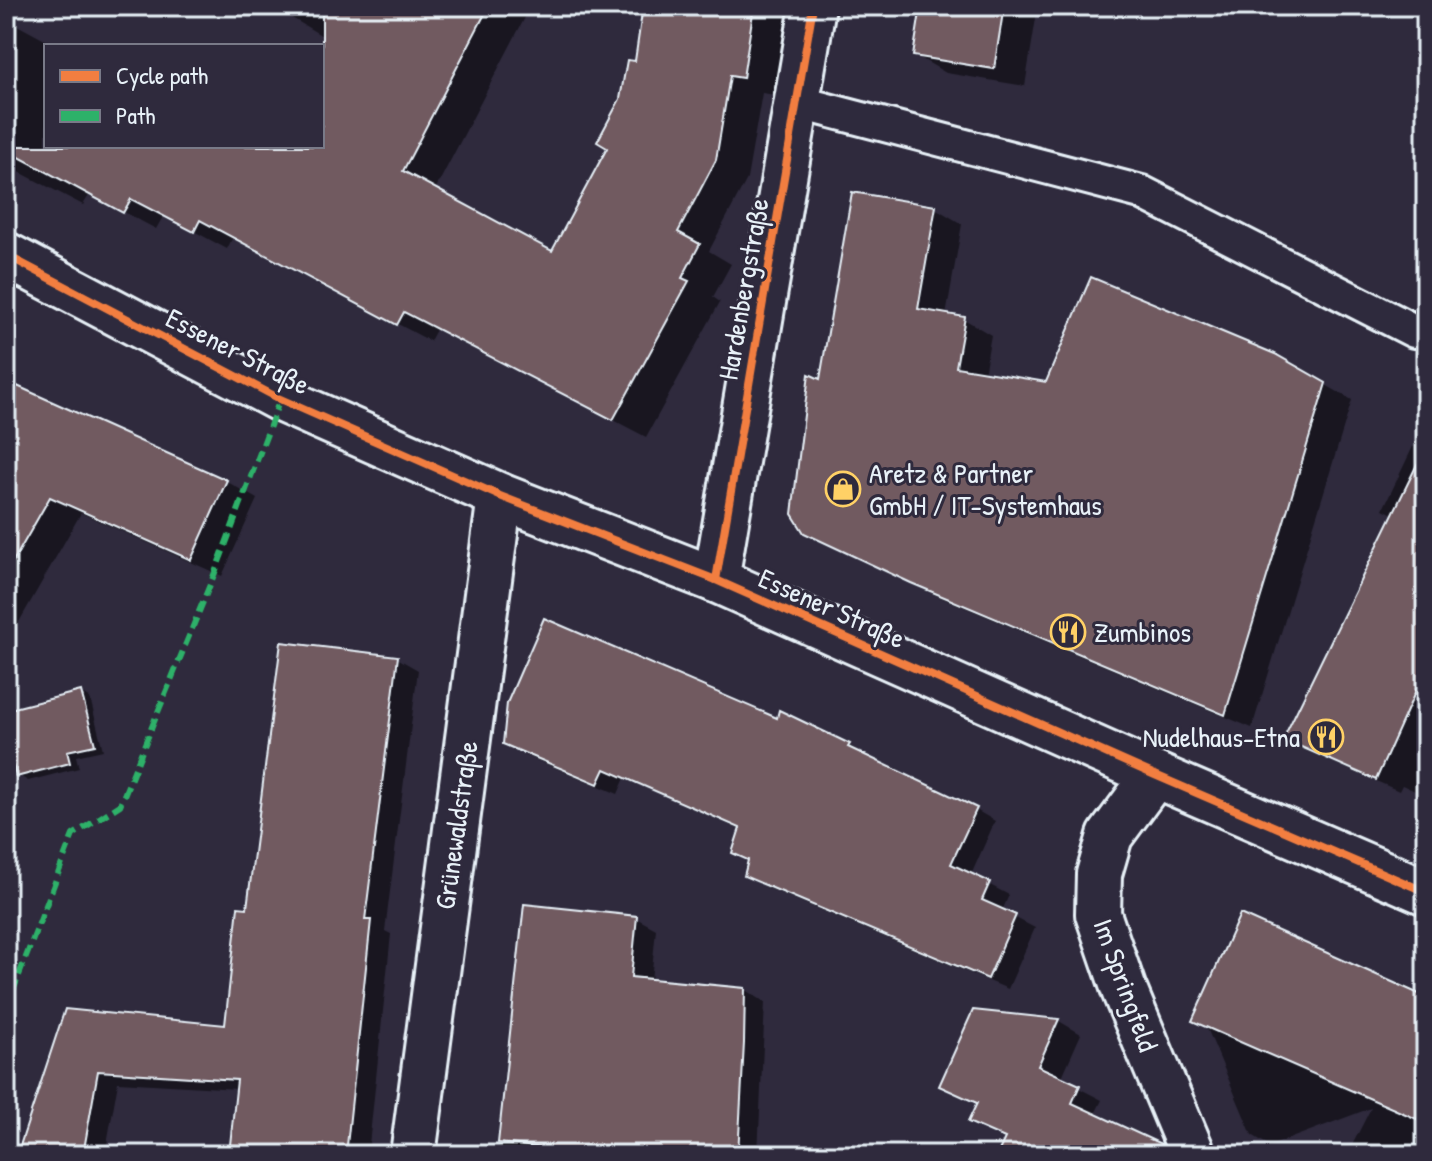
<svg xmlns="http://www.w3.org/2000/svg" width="1432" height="1161" font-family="'Patrick Hand',sans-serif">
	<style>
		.shadow { fill: #0007 }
		.building { fill: #715a61; stroke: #e8f1f8; stroke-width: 2 }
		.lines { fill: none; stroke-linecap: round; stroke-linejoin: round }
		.lane-casing { stroke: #e8f1f8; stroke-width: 38 }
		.street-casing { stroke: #e8f1f8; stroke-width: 50 }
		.lane { stroke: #2f2a3d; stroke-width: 32 }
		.street { stroke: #2f2a3d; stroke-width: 44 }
		.quiet { stroke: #2db169; stroke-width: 6; stroke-dasharray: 12 6; stroke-linecap: butt }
		.cycleway-casing { stroke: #2f2a3d; stroke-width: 13 }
		.cycleway { stroke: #f27e40; stroke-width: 8 }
		.labels { text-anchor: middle; stroke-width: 6; stroke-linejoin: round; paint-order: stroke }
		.street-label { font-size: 28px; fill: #e8f1f8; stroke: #2f2a3d }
		.poi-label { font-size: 28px; fill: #e8f1f8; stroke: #2f2a3d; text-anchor: start }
	</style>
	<rect width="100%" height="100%" fill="#2f2a3d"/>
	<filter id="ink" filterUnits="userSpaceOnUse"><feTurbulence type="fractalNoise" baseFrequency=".0125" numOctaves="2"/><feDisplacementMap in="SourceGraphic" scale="16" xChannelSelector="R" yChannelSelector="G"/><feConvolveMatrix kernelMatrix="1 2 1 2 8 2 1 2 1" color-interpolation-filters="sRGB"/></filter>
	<g filter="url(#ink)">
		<g class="shadow">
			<path d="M 291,6 L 531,6 L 435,190 L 552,254 L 610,147 L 622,99 L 636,63 L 645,6 L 789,6 L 775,95 L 762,93 L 747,179 L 709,251 L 731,264 L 713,297 L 720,302 L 646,437 L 437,328 L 430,341 L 233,237 L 227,249 L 164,215 L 156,229 L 90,194 L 83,205 L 6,165 L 6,19 L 56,46 L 46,46 L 46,146 L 322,146 L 324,37 L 292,18 L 297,9 Z"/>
			<path d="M 923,6 L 1038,6 L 1025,86 L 946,73 L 915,55 Z"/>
			<path d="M 935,208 L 962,224 L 946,316 L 964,319 L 991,335 L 984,374 L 1047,384 L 1275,356 L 1352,400 L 1252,728 L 940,597 L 833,547 L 805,531 L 822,382 Z"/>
			<path d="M 6,380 L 39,398 L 226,481 L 257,499 L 222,576 L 81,513 L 6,645 Z"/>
			<path d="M 1417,438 L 1426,443 L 1426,796 L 1402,785 L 1399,791 L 1309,752 L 1286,738 L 1395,515 L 1383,509 Z"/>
			<path d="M 397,658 L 418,670 L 385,931 L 391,934 L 368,1155 L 252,1155 L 232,1144 L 238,1089 L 118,1082 L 105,1155 L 19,1155 L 66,1011 L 227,1027 L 249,910 Z"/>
			<path d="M 80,693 L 90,698 L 103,750 L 76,756 L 79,768 L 28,781 L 18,775 L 6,727 L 6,712 Z"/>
			<path d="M 778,720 L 849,745 L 868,757 L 867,759 L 976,810 L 995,821 L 971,875 L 1009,895 L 1002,911 L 1035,928 L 1008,989 L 766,887 L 746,875 L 750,860 L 741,830 L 625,778 L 618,794 L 525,755 L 505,743 Z"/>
			<path d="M 636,918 L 656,929 L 651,981 L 745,990 L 765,1002 L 758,1155 L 498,1155 L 505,1103 Z"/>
			<path d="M 1396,982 L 1426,995 L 1426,1155 L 1347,1155 L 1371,1108 L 1270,1146 L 1252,1135 L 1204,1021 L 1395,985 Z"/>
			<path d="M 974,1013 L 1059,1021 L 1081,1034 L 1061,1079 L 1102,1100 L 1095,1114 L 1133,1155 L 1000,1155 L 1006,1140 L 970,1121 L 978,1104 L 942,1085 Z"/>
		</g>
		<g class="building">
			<path d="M 322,6 L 489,6 L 403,171 L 552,251 L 607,148 L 597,142 L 620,99 L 627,60 L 635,61 L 643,6 L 754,6 L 743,78 L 730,76 L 716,160 L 678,232 L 700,244 L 682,278 L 689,281 L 613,420 L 404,312 L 397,325 L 200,220 L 194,232 L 131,199 L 123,213 L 6,150 L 6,146 L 322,146 Z"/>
			<path d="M 921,6 L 1004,6 L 994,69 L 913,56 Z"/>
			<path d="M 852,192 L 936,206 L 918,309 L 965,317 L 956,367 L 1046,382 L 1091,277 L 1275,354 L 1326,383 L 1225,715 L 911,583 L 804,533 L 792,514 L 809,374 L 820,379 Z"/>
			<path d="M 6,381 L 227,480 L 191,560 L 50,497 L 6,574 Z"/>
			<path d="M 1426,446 L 1426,668 L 1376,780 L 1283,739 Z"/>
			<path d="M 544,618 L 777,718 L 779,710 L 850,744 L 848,747 L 977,808 L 951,864 L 990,882 L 982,900 L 1016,915 L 988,979 L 744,876 L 748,860 L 732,853 L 740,828 L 605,769 L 598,784 L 503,744 L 507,703 Z"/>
			<path d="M 281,642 L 398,656 L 365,920 L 371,920 L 346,1155 L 230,1145 L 237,1080 L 98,1071 L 83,1155 L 17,1155 L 65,1009 L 225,1025 L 238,907 L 247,908 Z"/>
			<path d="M 81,691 L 95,745 L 67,751 L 70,763 L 16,777 L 6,735 L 6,710 Z"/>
			<path d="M 524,904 L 637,916 L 631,977 L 745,988 L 744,1043 L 738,1155 L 610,1155 L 498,1143 Z"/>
			<path d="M 1240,914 L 1426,997 L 1426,1123 L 1192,1021 Z"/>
			<path d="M 973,1010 L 1059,1019 L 1038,1066 L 1080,1085 L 1072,1103 L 1161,1144 L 1166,1155 L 997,1155 L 1005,1138 L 968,1122 L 977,1103 L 939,1086 Z"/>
		</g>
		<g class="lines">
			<g class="lane-casing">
				<path id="lane" d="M 797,102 L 1141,192 L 1414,331"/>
			</g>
			<g class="street-casing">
				<g id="street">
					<path d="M 6,255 L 280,399 L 500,496 L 716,580 L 1155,775 L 1426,892"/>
					<path d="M 716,580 L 813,6"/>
					<path d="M 1155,775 L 1110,836 L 1099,874 L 1098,914 L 1124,990 L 1193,1155"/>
					<path d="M 413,1155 L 500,496"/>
				</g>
			</g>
			<use href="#lane" class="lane"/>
			<use href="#street" class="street"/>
			<path class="quiet" d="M 6,1009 L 73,835 L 120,805 L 216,570 L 280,399"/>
			<g class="cycleway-casing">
				<g id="cycleway">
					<path d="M 6,255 L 280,399 L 500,496 L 716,580 L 1155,775 L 1426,892"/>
					<path d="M 716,580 L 813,6"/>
				</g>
			</g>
			<use href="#cycleway" class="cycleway"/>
		</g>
	</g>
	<defs>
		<g id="shop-ring" transform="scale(1.8)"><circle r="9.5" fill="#2f2a3d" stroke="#ffd166" stroke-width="1.5"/><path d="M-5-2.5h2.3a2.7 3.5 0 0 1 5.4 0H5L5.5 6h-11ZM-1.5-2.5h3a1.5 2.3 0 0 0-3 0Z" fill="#ffd166"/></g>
		<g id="restaurant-ring" transform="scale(1.8)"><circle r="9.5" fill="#2f2a3d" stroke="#ffd166" stroke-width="1.5"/><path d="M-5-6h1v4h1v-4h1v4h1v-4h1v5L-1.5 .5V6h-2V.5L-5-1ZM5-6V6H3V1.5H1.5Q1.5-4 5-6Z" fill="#ffd166"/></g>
	</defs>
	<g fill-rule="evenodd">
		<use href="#shop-ring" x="843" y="489"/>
		<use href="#restaurant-ring" x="1068" y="632"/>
		<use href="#restaurant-ring" x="1326" y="737"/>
	</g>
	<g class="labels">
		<g class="street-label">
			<text transform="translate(743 289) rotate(-80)" y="10">Hardenbergstraße</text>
			<text transform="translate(238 351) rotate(27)" y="10">Essener Straße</text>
			<text transform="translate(832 608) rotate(24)" y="10">Essener Straße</text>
			<text transform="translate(456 825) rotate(-82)" y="10">Grünewaldstraße</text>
			<text transform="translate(1126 985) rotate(70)" y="10">Im Springfeld</text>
		</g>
		<g class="poi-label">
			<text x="869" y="483">Aretz &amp; Partner<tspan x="869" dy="32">GmbH / IT-Systemhaus</tspan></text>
			<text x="1094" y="642">Zumbinos</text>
			<text x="1300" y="747" text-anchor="end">Nudelhaus-Etna</text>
		</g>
	</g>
	<rect width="1432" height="1161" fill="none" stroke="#2f2a3d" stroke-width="32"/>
	<rect x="16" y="16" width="1400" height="1129" fill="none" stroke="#e8f1f8" stroke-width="3" filter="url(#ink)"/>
	<rect x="44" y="44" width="280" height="104" fill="#2f2a3d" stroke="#797a88" stroke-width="2"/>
	<rect x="60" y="70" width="40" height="12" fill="#f27e40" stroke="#797a88" stroke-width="2"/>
	<text x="116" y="84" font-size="24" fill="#e8f1f8">Cycle path</text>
	<rect x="60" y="110" width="40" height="12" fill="#2db169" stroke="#797a88" stroke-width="2"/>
	<text x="116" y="124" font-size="24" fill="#e8f1f8">Path</text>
</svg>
